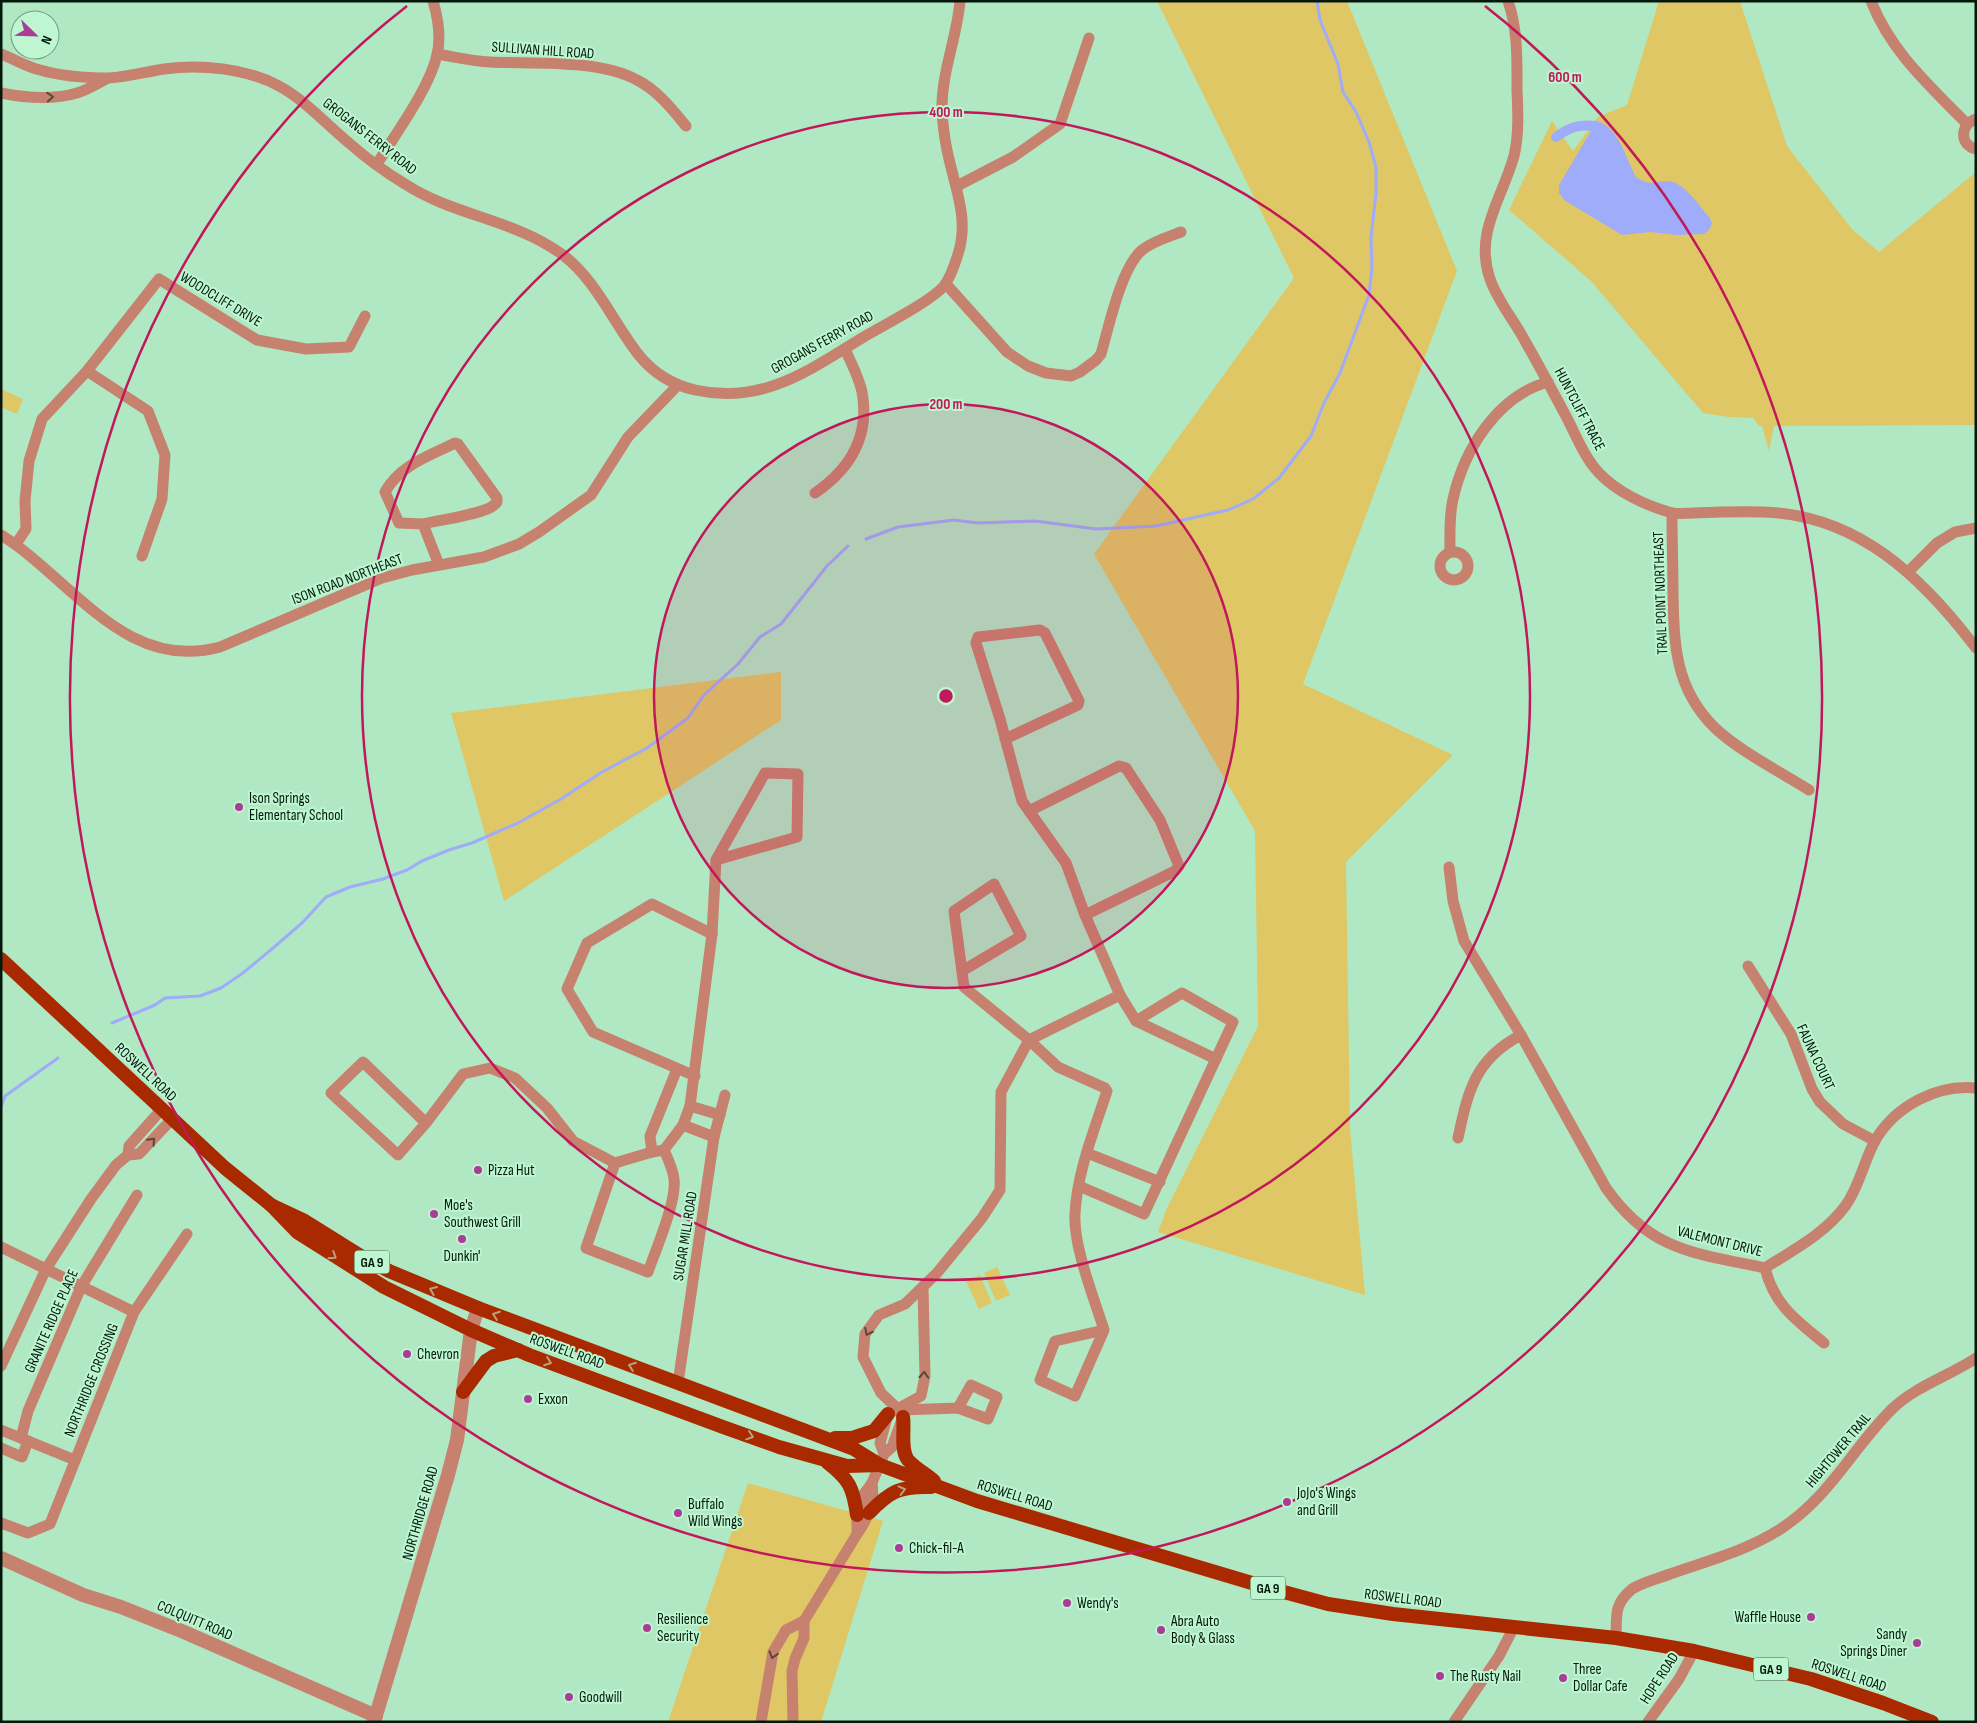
<svg xmlns="http://www.w3.org/2000/svg" width="1977" height="1723" font-family="'Sofia Sans Condensed',sans-serif">
	<style>
		.green { fill: #dfc765 }
		.water { fill: #9eacfa }
		.lines { fill: none; stroke-linecap: round; stroke-linejoin: round }
		.stream { stroke: #9eacfa; stroke-width: 3 }
		.canal { stroke: #9eacfa; stroke-width: 10 }
		.minor { stroke: #c6816f; stroke-width: 11 }
		.tertiary { stroke: #c6816f; stroke-width: 14 }
		.primary { stroke: #a92900; stroke-width: 14 }
		.oneway { stroke: #5b4739 }
		.oneway2 { stroke: #b5a47d }
		.ring { fill: none; stroke: #c2185b; stroke-width: 2.5 }
		.poi-dot { fill: #ab3b97; stroke: #bdf6d0; stroke-width: 2 }
		.labels { text-anchor: middle; stroke-width: 4; stroke-linejoin: round; paint-order: stroke }
		.shield { fill: #bdf6d0; stroke: #3c5b47; stroke-width: 1 }
		.shield-label { font-size: 14px; font-weight: bold; fill: #04180c }
		.street-label { font-size: 15px; fill: #04180c; stroke: #bdf6d0 }
		.poi-label { font-size: 15px; fill: #04180c; stroke: #bdf6d0; text-anchor: start }
		.centre { fill: #c2185b; stroke: #bdf6d0; stroke-width: 2.5 }
		.ring-label { font-size: 15px; text-anchor: middle; font-weight: bold; fill: #c2185b; stroke: #bdf6d0; stroke-width: 4; stroke-linejoin: round; paint-order: stroke }
	</style>
	<rect width="100%" height="100%" fill="#b0e8c3"/>
	<g class="green">
		<path d="M 1157,1 L 1347,1 L 1457,271 L 1303,684 L 1453,755 L 1346,862 L 1350,1128 L 1365,1295 L 1158,1232 L 1167,1208 L 1258,1026 L 1255,831 L 1094,554 L 1294,278 Z"/>
		<path d="M 1659,1 L 1740,1 L 1787,146 L 1852,229 L 1879,252 L 1976,172 L 1976,425 L 1774,426 L 1769,451 L 1762,426 L 1759,426 L 1753,418 L 1729,417 L 1703,413 L 1591,281 L 1509,210 L 1552,121 L 1573,151 L 1598,117 L 1627,105 Z"/>
		<path d="M 1,389 L 23,399 L 17,414 L 1,407 Z"/>
		<path d="M 781,672 L 781,720 L 504,901 L 451,713 Z"/>
		<path d="M 997,1267 L 1010,1295 L 996,1301 L 984,1273 Z"/>
		<path d="M 980,1275 L 992,1303 L 979,1309 L 966,1281 Z"/>
		<path d="M 748,1483 L 883,1521 L 821,1722 L 668,1722 Z"/>
	</g>
	<path class="water" d="M 1600,122 C 1620,131 1626,159 1636,177 C 1650,186 1652,182 1667,181 C 1684,181 1699,206 1709,217 L 1712,223 L 1709,230 L 1704,234 L 1677,235 L 1650,232 L 1622,235 L 1564,200 L 1559,193 L 1559,185 L 1591,131 Z"/>
	<g class="lines">
		<g class="stream">
			<path d="M 866,539 L 898,527 L 954,520 L 978,523 L 1035,521 L 1096,529 L 1156,526 L 1228,510 L 1253,499 L 1279,478 L 1311,436 L 1324,403 L 1340,373 L 1369,295 L 1372,268 L 1371,238 L 1376,193 L 1376,167 L 1369,142 L 1356,112 L 1343,92 L 1338,64 L 1320,20 L 1317,1"/>
			<path d="M 112,1023 L 155,1005 L 165,998 L 200,996 L 221,988 L 243,973 L 273,948 L 302,923 L 326,897 L 350,887 L 383,879 L 407,870 L 422,861 L 449,850 L 472,843 L 518,823 L 561,799 L 602,772 L 647,748 L 688,718 L 704,695 L 738,664 L 760,637 L 781,624 L 827,566 L 848,546"/>
			<path d="M 1,1107 L 5,1096 L 58,1058"/>
		</g>
		<path class="canal" d="M 1556,137 C 1570,127 1579,124 1596,126"/>
		<g class="minor">
			<path d="M 1508,1 C 1518,30 1517,60 1517,90 C 1518,113 1519,135 1514,156 C 1502,199 1474,233 1490,279 C 1498,302 1514,320 1525,341 C 1540,367 1554,394 1568,420 C 1577,438 1585,458 1599,473 C 1617,492 1645,505 1669,512 C 1676,515 1685,513 1693,513 C 1716,512 1740,511 1764,512 C 1858,515 1922,577 1976,648"/>
			<path d="M 1871,1 C 1891,52 1930,86 1967,124"/>
			<path d="M 1,54 C 14,59 27,67 40,70 C 61,76 87,78 109,78 C 127,77 145,72 164,69 C 200,64 246,68 279,86 C 305,100 326,124 349,143 C 366,158 385,172 405,184 C 454,216 514,219 563,255 C 596,280 613,322 638,354 C 653,373 673,385 695,390 C 762,405 808,371 862,338 C 882,326 930,302 944,286 C 950,278 955,264 958,254 C 969,221 956,190 949,159 C 945,143 943,127 942,111 C 941,73 957,38 960,1"/>
			<path d="M 437,54 C 455,57 472,61 490,62 C 533,64 598,59 637,80 C 657,90 672,109 686,126"/>
			<path d="M 1,93 C 26,98 53,100 77,93 C 87,90 97,84 106,79"/>
			<path d="M 1976,119 C 1960,124 1959,145 1976,149"/>
			<path d="M 377,164 C 396,133 429,89 437,55 C 441,38 438,18 433,1"/>
			<path d="M 957,186 L 1013,157 L 1060,124 L 1089,38"/>
			<path d="M 946,284 L 1007,352 L 1028,366 L 1046,373 L 1071,376 L 1080,372 L 1096,360 L 1101,354 C 1109,326 1121,268 1142,250 C 1153,241 1168,237 1181,232"/>
			<path d="M 87,371 L 148,411 L 165,455 L 162,499 L 142,556"/>
			<path d="M 815,493 C 850,469 870,436 862,392 C 859,377 851,363 845,349"/>
			<path d="M 1672,514 C 1672,540 1673,567 1673,593 C 1674,645 1675,688 1714,727 C 1739,751 1779,771 1809,790"/>
			<path d="M 423,524 L 399,523 L 385,492 C 400,465 429,456 455,443 L 458,444 L 497,498 C 497,502 498,502 494,505 C 485,514 438,520 423,524 L 439,565"/>
			<path d="M 1,535 C 71,578 125,673 220,647 L 382,578 L 412,570 L 484,557 L 519,544 L 539,532 L 591,495 L 628,437 L 677,386"/>
			<path d="M 16,544 L 26,529 L 25,501 L 29,461 L 42,419 L 87,371 L 159,279 L 257,340 L 306,349 L 349,347 L 365,316"/>
			<path d="M 1450,552 C 1450,534 1449,516 1453,499 C 1464,450 1497,396 1548,382"/>
			<circle cx="1454" cy="566" r="14"/>
			<path d="M 1908,572 L 1937,543 L 1955,532 L 1976,528"/>
			<path d="M 1005,739 L 1078,705 L 1079,701 L 1045,633 L 1040,630 L 978,637 L 976,643 L 1000,719 L 1022,801 L 1066,863 L 1085,915 L 1120,995 L 1136,1021 L 1216,1059"/>
			<path d="M 1029,811 L 1119,766 L 1126,768 L 1160,820 L 1179,866 L 1175,871 L 1085,915"/>
			<path d="M 1449,867 L 1453,901 L 1464,941 L 1521,1035 L 1606,1188 C 1651,1252 1695,1253 1765,1268 C 1793,1250 1826,1233 1846,1205 C 1860,1185 1864,1160 1876,1139 C 1896,1106 1937,1084 1976,1088"/>
			<path d="M 1748,966 L 1791,1034 L 1812,1089 L 1820,1102 L 1843,1124 L 1875,1141"/>
			<path d="M 962,971 L 1021,936 L 994,884 L 954,911 L 964,987 L 1029,1040 L 1058,1067 L 1105,1088 L 1107,1091 C 1094,1131 1077,1172 1075,1214 C 1073,1246 1094,1298 1104,1330 L 1075,1396 L 1040,1380 L 1055,1341 L 1104,1330"/>
			<path d="M 695,1076 L 593,1032 L 567,989 L 587,943 L 652,904 L 712,934"/>
			<path d="M 690,1106 L 720,1115"/>
			<path d="M 426,1123 L 363,1062 L 331,1093 L 398,1155 L 426,1123 L 463,1074 L 490,1068 L 515,1078 L 547,1108 L 573,1141 L 615,1163 L 652,1152 L 650,1136 L 677,1069"/>
			<path d="M 683,1125 L 714,1137"/>
			<path d="M 1458,1138 C 1468,1091 1475,1059 1521,1035"/>
			<path d="M 652,1152 L 664,1150 L 683,1125 L 690,1106 L 712,934 L 716,860 L 765,773 L 798,774 L 797,837 L 716,860"/>
			<path d="M 1087,1153 L 1160,1182"/>
			<path d="M 128,1155 L 129,1146 L 162,1109"/>
			<path d="M 615,1163 L 586,1248 L 648,1272 C 656,1249 677,1201 674,1179 C 673,1169 668,1159 664,1150"/>
			<path d="M 1079,1186 L 1144,1214 L 1233,1022 L 1182,993 L 1136,1021"/>
			<path d="M 1,1247 L 134,1312 L 50,1524 L 28,1533 L 1,1523"/>
			<path d="M 1765,1268 C 1774,1305 1796,1320 1824,1343"/>
			<path d="M 134,1312 L 187,1234"/>
			<path d="M 1,1366 L 46,1269 L 91,1199 L 116,1165 L 128,1155 L 139,1154 L 172,1119"/>
			<path d="M 678,1383 L 714,1137 L 725,1095"/>
			<path d="M 901,1410 L 958,1408 L 971,1385 L 997,1397 L 988,1419 L 958,1408"/>
			<path d="M 1,1430 L 75,1460"/>
			<path d="M 21,1438 L 28,1411 L 81,1287 L 137,1195"/>
			<path d="M 1,1448 L 22,1457 L 28,1441"/>
			<path d="M 884,1454 L 880,1443 L 888,1414 L 921,1396 L 925,1376 L 923,1288"/>
			<path d="M 857,1534 L 857,1515 L 863,1495 L 872,1483 L 884,1454 L 892,1447 L 903,1417 L 899,1410 L 881,1393 L 863,1357 L 865,1334 L 879,1315 L 905,1304 L 937,1273 L 982,1218 L 1000,1190 L 1001,1092 L 1029,1040 L 1120,995"/>
			<path d="M 1616,1638 C 1617,1616 1613,1605 1632,1589 C 1644,1582 1657,1579 1670,1574 C 1707,1561 1746,1551 1779,1530 C 1830,1497 1851,1450 1892,1409 C 1916,1386 1949,1376 1976,1358"/>
			<path d="M 761,1722 L 773,1652 L 786,1630 L 804,1621 L 857,1534 C 868,1519 875,1502 872,1483"/>
			<path d="M 793,1722 L 792,1671 L 795,1659 L 804,1638 L 804,1621"/>
			<path d="M 1454,1722 L 1499,1656 L 1514,1627"/>
			<path d="M 1648,1722 L 1679,1679 L 1694,1651"/>
		</g>
		<g class="tertiary">
			<path d="M 1,1558 L 83,1595 L 121,1607 L 184,1632 L 376,1716"/>
			<path d="M 374,1722 L 448,1475 L 457,1440 L 471,1330 L 478,1308"/>
		</g>
		<g class="primary">
			<path d="M 1,959 L 225,1168 L 271,1205 L 297,1232 L 384,1287 L 471,1330 L 529,1355 L 723,1427 L 779,1447 L 847,1466 L 880,1465"/>
			<path d="M 271,1205 L 303,1220 L 359,1255 L 389,1271 L 478,1308 L 854,1449 L 880,1465 L 977,1501 L 1262,1586 L 1328,1604 L 1393,1614 L 1616,1638 L 1694,1651 L 1811,1679 L 1883,1703 L 1932,1722"/>
			<path d="M 463,1392 L 486,1361 L 494,1356 L 518,1350"/>
			<path d="M 903,1417 C 905,1429 900,1450 908,1460 C 915,1468 926,1474 934,1481"/>
			<path d="M 835,1438 L 852,1438 L 874,1431 L 888,1414"/>
			<path d="M 828,1463 C 850,1480 853,1488 857,1515"/>
			<path d="M 869,1513 C 890,1491 900,1486 931,1487"/>
		</g>
	</g>
	<defs><path id="oneway-chevron" d="M-2-3.5L2.5 0L-2 3.5" fill="none" stroke-width="1.6" stroke-linecap="round" stroke-linejoin="round" transform="scale(1.25)"/></defs>
	<g class="oneway">
		<use href="#oneway-chevron" transform="translate(50 97) rotate(-4)"/>
		<use href="#oneway-chevron" transform="translate(152 1141) rotate(-47)"/>
		<use href="#oneway-chevron" transform="translate(868 1332) rotate(116)"/>
		<use href="#oneway-chevron" transform="translate(924 1375) rotate(-87)"/>
		<use href="#oneway-chevron" transform="translate(773 1655) rotate(107)"/>
	</g>
	<g class="oneway2">
		<use href="#oneway-chevron" transform="translate(333 1256) rotate(33)"/>
		<use href="#oneway-chevron" transform="translate(433 1290) rotate(-157)"/>
		<use href="#oneway-chevron" transform="translate(496 1315) rotate(-160)"/>
		<use href="#oneway-chevron" transform="translate(548 1362) rotate(20)"/>
		<use href="#oneway-chevron" transform="translate(632 1366) rotate(-159)"/>
		<use href="#oneway-chevron" transform="translate(750 1436) rotate(19)"/>
		<use href="#oneway-chevron" transform="translate(902 1490) rotate(-14)"/>
	</g>
	<circle cx="946" cy="696" r="292" fill="#c2185b" fill-opacity=".12"/>
	<g class="ring">
		<circle cx="946" cy="696" r="292"/>
		<circle cx="946" cy="696" r="584"/>
		<path d="M1485 6A876 876 0 1 1 407 6"/>
	</g>
	<g class="poi-dot">
		<circle cx="239" cy="807" r="5"/>
		<circle cx="478" cy="1170" r="5"/>
		<circle cx="434" cy="1214" r="5"/>
		<circle cx="462" cy="1239" r="5"/>
		<circle cx="407" cy="1354" r="5"/>
		<circle cx="528" cy="1399" r="5"/>
		<circle cx="1287" cy="1502" r="5"/>
		<circle cx="678" cy="1513" r="5"/>
		<circle cx="899" cy="1548" r="5"/>
		<circle cx="1067" cy="1603" r="5"/>
		<circle cx="1811" cy="1617" r="5"/>
		<circle cx="647" cy="1628" r="5"/>
		<circle cx="1161" cy="1630" r="5"/>
		<circle cx="1917" cy="1643" r="5"/>
		<circle cx="1440" cy="1676" r="5"/>
		<circle cx="1563" cy="1678" r="5"/>
		<circle cx="569" cy="1697" r="5"/>
	</g>
	<g class="labels">
		<g class="shield">
			<rect x="354.5" y="1250.5" width="35" height="23" rx="4"/>
			<rect x="1250.5" y="1576.5" width="35" height="23" rx="4"/>
			<rect x="1753.5" y="1657.5" width="35" height="23" rx="4"/>
		</g>
		<g class="shield-label">
			<text x="372" y="1267">GA 9</text>
			<text x="1268" y="1593">GA 9</text>
			<text x="1771" y="1674">GA 9</text>
		</g>
		<g class="street-label">
			<text transform="translate(543 50) rotate(4)" y="5">SULLIVAN HILL ROAD</text>
			<text transform="translate(370 136) rotate(38)" y="5">GROGANS FERRY ROAD</text>
			<text transform="translate(221 299) rotate(31)" y="5">WOODCLIFF DRIVE</text>
			<text transform="translate(822 342) rotate(-29)" y="5">GROGANS FERRY ROAD</text>
			<text transform="translate(1580 409) rotate(62)" y="5">HUNTCLIFF TRACE</text>
			<text transform="translate(347 579) rotate(-21)" y="5">ISON ROAD NORTHEAST</text>
			<text transform="translate(1660 593) rotate(-92)" y="5">TRAIL POINT NORTHEAST</text>
			<text transform="translate(1816 1057) rotate(65)" y="5">FAUNA COURT</text>
			<text transform="translate(146 1072) rotate(43)" y="5">ROSWELL ROAD</text>
			<text transform="translate(685 1236) rotate(-81)" y="5">SUGAR MILL ROAD</text>
			<text transform="translate(1720 1241) rotate(14)" y="5">VALEMONT DRIVE</text>
			<text transform="translate(51 1321) rotate(-66)" y="5">GRANITE RIDGE PLACE</text>
			<text transform="translate(567 1351) rotate(20)" y="5">ROSWELL ROAD</text>
			<text transform="translate(91 1380) rotate(-68)" y="5">NORTHRIDGE CROSSING</text>
			<text transform="translate(1838 1450) rotate(-50)" y="5">HIGHTOWER TRAIL</text>
			<text transform="translate(1015 1495) rotate(17)" y="5">ROSWELL ROAD</text>
			<text transform="translate(420 1513) rotate(-74)" y="5">NORTHRIDGE ROAD</text>
			<text transform="translate(1403 1598) rotate(7)" y="5">ROSWELL ROAD</text>
			<text transform="translate(195 1620) rotate(23)" y="5">COLQUITT ROAD</text>
			<text transform="translate(1849 1675) rotate(18)" y="5">ROSWELL ROAD</text>
			<text transform="translate(1659 1678) rotate(-57)" y="5">HOPE ROAD</text>
		</g>
		<g class="poi-label">
			<text x="249" y="803">Ison Springs<tspan x="249" dy="17">Elementary School</tspan></text>
			<text x="488" y="1175">Pizza Hut</text>
			<text x="444" y="1210">Moe's<tspan x="444" dy="17">Southwest Grill</tspan></text>
			<text x="462" y="1261" text-anchor="middle">Dunkin'</text>
			<text x="417" y="1359">Chevron</text>
			<text x="538" y="1404">Exxon</text>
			<text x="1297" y="1498">JoJo's Wings<tspan x="1297" dy="17">and Grill</tspan></text>
			<text x="688" y="1509">Buffalo<tspan x="688" dy="17">Wild Wings</tspan></text>
			<text x="909" y="1553">Chick-fil-A</text>
			<text x="1077" y="1608">Wendy's</text>
			<text x="1801" y="1622" text-anchor="end">Waffle House</text>
			<text x="657" y="1624">Resilience<tspan x="657" dy="17">Security</tspan></text>
			<text x="1171" y="1626">Abra Auto<tspan x="1171" dy="17">Body &amp; Glass</tspan></text>
			<text x="1907" y="1639" text-anchor="end">Sandy<tspan x="1907" dy="17">Springs Diner</tspan></text>
			<text x="1573" y="1674">Three<tspan x="1573" dy="17">Dollar Cafe</tspan></text>
			<text x="1450" y="1681">The Rusty Nail</text>
			<text x="579" y="1702">Goodwill</text>
		</g>
	</g>
	<circle cx="946" cy="696" r="8" class="centre"/>
	<g class="ring-label">
		<text x="1565" y="82">600 m</text>
		<text x="946" y="117">400 m</text>
		<text x="946" y="409">200 m</text>
	</g>
	<rect width="1977" height="1723" fill="none" stroke="#04180c" stroke-width="5"/>
	<g transform="translate(35 35) rotate(113)"><circle r="24" fill="#bdf6d0" stroke="#739d82"/>
	<path d="M0-4L9 19L0 12L-9 19Z" fill="#ab3b97"/>
	<text y="-8" font-size="14" font-weight="bold" text-anchor="middle" fill="#04180c">N</text>
	</g>
</svg>
